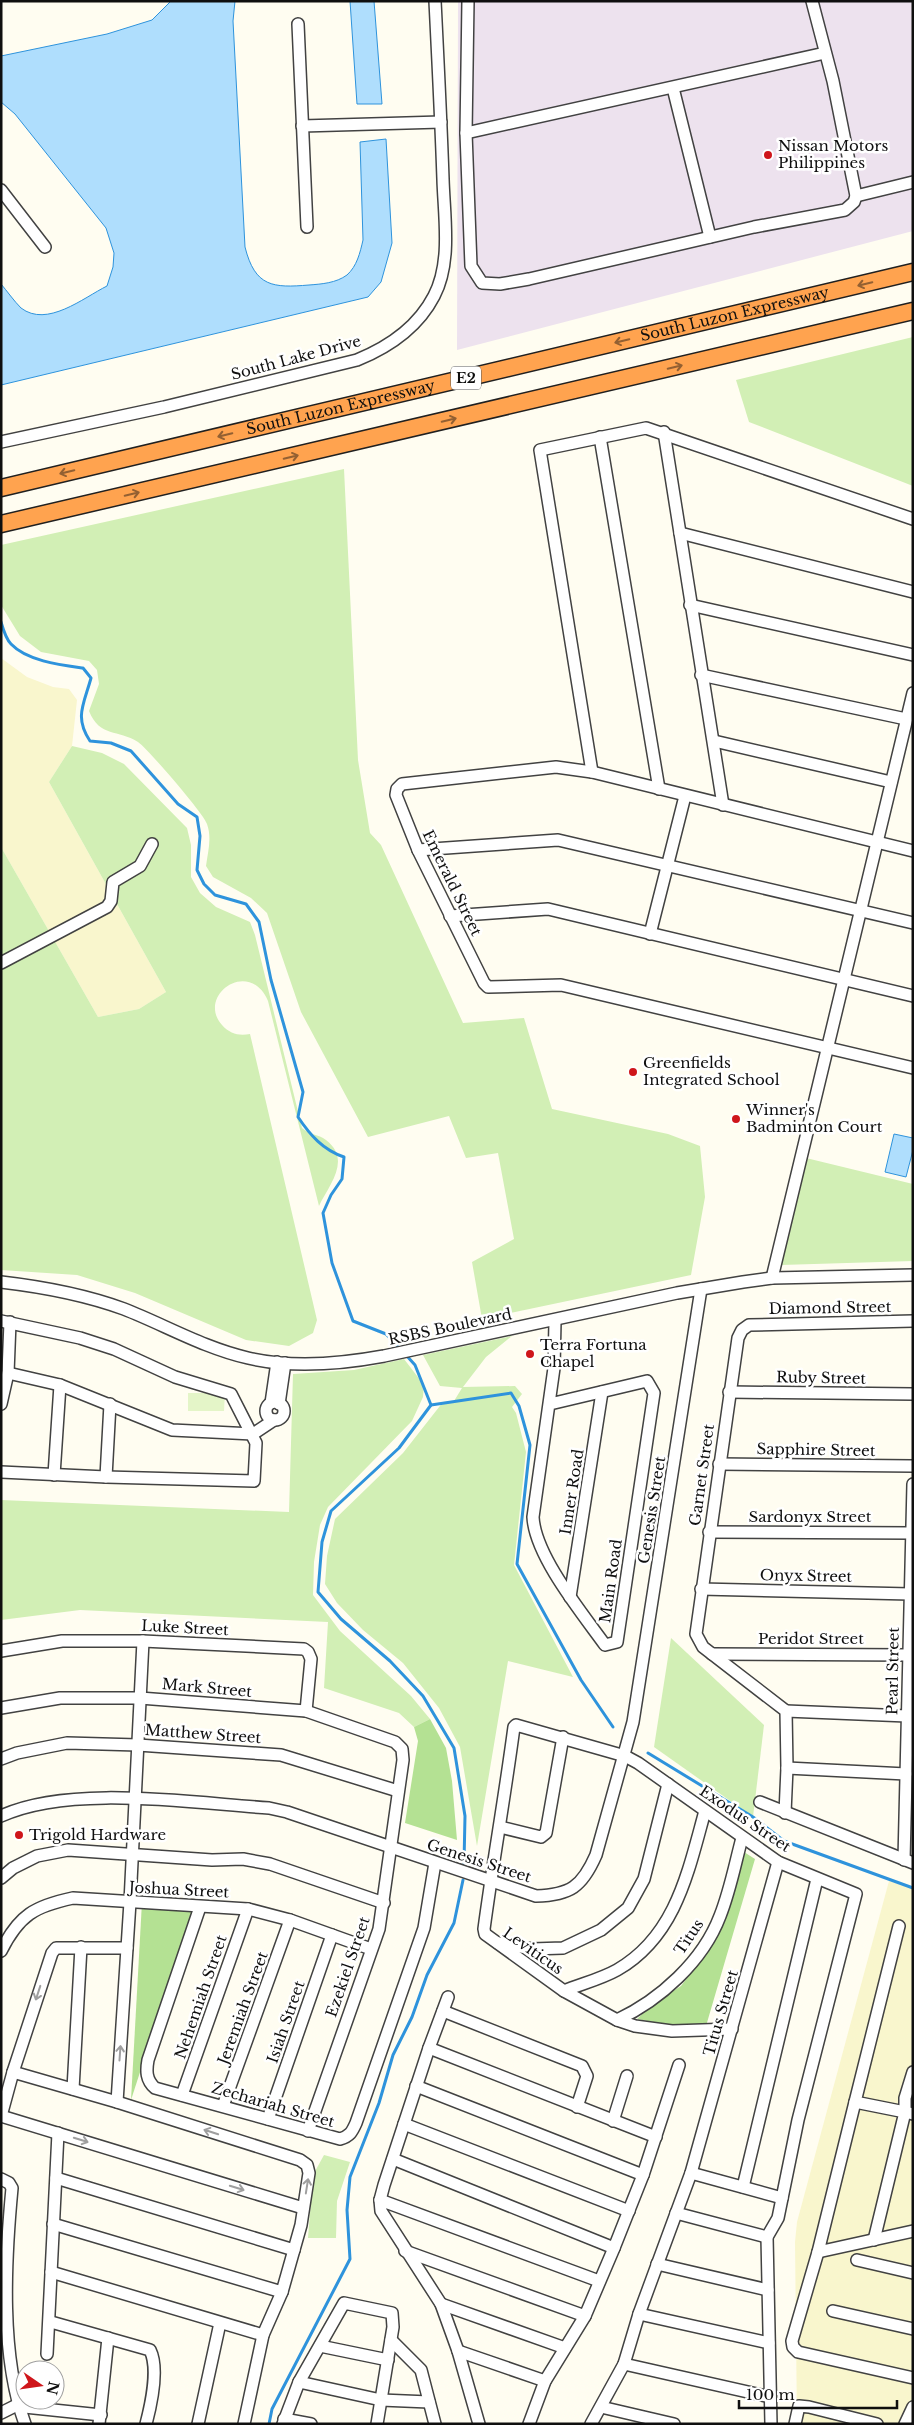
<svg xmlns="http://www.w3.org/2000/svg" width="914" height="2425" font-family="'Libre Baskerville',serif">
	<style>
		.industrial { fill: #ede2ee }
		.farmland { fill: #f9f6cd }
		.green { fill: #d2efb5 }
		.forest { fill: #b4e193 }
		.pitch { fill: #e4f5c8 }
		.water { fill: #afdefd; stroke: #2e93dc }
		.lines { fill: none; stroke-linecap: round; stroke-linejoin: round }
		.stream { stroke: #2e93dc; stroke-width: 3 }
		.minor-casing { stroke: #424242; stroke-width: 14 }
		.highway-casing { stroke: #202020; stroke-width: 19 }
		.minor { stroke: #fff; stroke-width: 11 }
		.highway { stroke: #ffa34f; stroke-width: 16 }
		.oneway { stroke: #936032 }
		.oneway2 { stroke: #9f9f9f }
		.poi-dot { fill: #cf161b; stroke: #fff; stroke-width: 2 }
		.labels { text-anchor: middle; stroke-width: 5; stroke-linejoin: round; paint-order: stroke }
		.shield { fill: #fff; stroke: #575757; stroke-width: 1 }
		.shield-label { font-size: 14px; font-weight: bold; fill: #0f0f0f }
		.poi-label { font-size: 15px; fill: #0f0f0f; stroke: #fff; text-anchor: start }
		.street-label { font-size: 15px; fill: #0f0f0f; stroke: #fff }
	</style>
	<rect width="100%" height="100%" fill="#fffdf1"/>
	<path class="industrial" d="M 458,1 L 913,1 L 913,231 L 457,350 Z"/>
	<g class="farmland">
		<path d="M 1,658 L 27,677 L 53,687 L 69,689 L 77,700 L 72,746 L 49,782 L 166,992 L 139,1009 L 98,1017 L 1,847 Z"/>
		<path d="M 889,1881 L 913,1889 L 913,2424 L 797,2424 L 795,2242 L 797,2222 Z"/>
	</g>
	<g class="green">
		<path d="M 913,337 L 913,486 L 749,422 L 736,380 Z"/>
		<path d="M 344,469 L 358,760 L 370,833 L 381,845 L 463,1023 L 524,1018 L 552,1109 L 668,1134 L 700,1146 L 705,1197 L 691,1275 L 482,1319 L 472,1262 L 514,1239 L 498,1153 L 466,1158 L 449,1116 L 368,1137 L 301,1012 L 267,913 L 251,898 L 213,877 L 206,866 C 208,851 212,838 207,824 C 204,814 148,749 138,742 C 118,729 100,738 89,711 L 99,684 L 97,670 L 89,661 L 41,652 L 20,636 L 1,605 L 1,545 Z"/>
		<path d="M 72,746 L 102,753 L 124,764 L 187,828 L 191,845 L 191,877 L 200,893 L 216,907 L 250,922 L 255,935 L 302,1128 C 310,1135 318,1134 326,1140 C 352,1160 329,1185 319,1206 L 268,1001 C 249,957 196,996 222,1025 C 230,1034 239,1036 250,1034 L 317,1320 L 313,1333 L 289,1346 L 246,1340 L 135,1293 L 77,1275 L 1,1270 L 1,847 L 98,1017 L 139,1009 L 166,992 L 49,782 Z"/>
		<path d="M 806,1158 L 913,1184 L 913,1261 L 781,1265 Z"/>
		<path d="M 512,1336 L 486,1357 L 463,1387 L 515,1386 L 522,1394 L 512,1407 L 516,1413 L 526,1452 L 514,1565 L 573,1677 L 508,1661 L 477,1846 L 460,1747 L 439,1708 L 403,1663 L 363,1630 L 337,1603 L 325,1584 L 327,1556 L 335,1519 L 403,1453 L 443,1402 L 454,1401 L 462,1388 L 440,1386 L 423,1355 Z"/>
		<path d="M 404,1359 L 424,1385 L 423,1397 L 412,1421 L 328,1507 L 320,1525 L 314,1562 L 313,1595 L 340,1631 L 411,1696 L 430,1719 L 414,1727 L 399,1713 L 324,1688 L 328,1622 L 80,1610 L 1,1620 L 1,1500 L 289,1512 L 293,1374 L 354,1370 Z"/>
		<path d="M 671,1638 L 764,1725 L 753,1817 L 654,1747 Z"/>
		<path d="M 324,2155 L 350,2162 L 337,2201 L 336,2238 L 308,2238 L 313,2175 Z"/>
	</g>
	<g class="forest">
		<path d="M 430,1719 L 446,1748 L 452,1781 L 457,1840 L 405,1823 L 418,1741 L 414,1727 Z"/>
		<path d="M 744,1852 L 755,1859 L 706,2026 L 669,2025 L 637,2019 L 655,2002 L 681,1986 L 700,1961 L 723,1918 Z"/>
		<path d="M 142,1902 L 194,1905 L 131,2100 Z"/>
	</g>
	<path class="pitch" d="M 188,1393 L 225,1393 L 224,1411 L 188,1411 Z"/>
	<g class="water">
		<path d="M 171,1 L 235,1 L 233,21 L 245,247 C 255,287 273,288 309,285 C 322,284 336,283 347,275 C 357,266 360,253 363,240 L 360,142 L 386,139 L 392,243 L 381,282 L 368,297 L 1,385 L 1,284 C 7,291 14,301 21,308 C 47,328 83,298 107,286 L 113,267 L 114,253 L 106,228 L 15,114 L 1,102 L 1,56 L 107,34 L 152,20 Z"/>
		<path d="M 350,1 L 374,1 L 382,104 L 357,104 Z"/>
		<path d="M 894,1134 L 913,1138 L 913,1150 L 906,1177 L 885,1172 Z"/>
	</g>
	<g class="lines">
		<g class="stream">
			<path d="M 1,622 C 3,629 6,639 11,644 C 27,661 61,665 83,668 L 91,678 C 84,704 74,717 90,741 L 111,743 L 131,751 L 178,804 L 197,817 L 200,836 L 197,870 L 204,884 L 215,895 L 246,904 L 259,922 L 271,980 L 303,1092 L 298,1117 C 310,1135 323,1150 344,1157 L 342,1179 L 331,1195 L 323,1213 L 332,1263 L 353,1321 L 386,1334 L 400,1349"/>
			<path d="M 406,1355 L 415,1365 L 431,1405 L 399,1448 L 331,1511 L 322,1542 L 318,1592 L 341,1619 L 390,1661 L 423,1696 L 454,1748 L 465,1816 L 464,1863"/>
			<path d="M 431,1405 L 511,1393 L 519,1406 L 530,1445 L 517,1564 L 581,1680 L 613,1727"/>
			<path d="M 648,1753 L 753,1817 L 784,1841 L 913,1888"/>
			<path d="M 269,2424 L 272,2409 L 350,2259 L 347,2210 L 350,2177 L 379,2103 L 393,2055 L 412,2017 L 427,1975 L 454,1923 L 463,1880"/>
		</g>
		<g class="minor-casing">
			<g id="minor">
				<path d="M 468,1 L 466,133 L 471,266 L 482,283 L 500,284 L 529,279 L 754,227 L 845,210 L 854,202 L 856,196 L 833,81 L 812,1"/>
				<path d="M 298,24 L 307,227"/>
				<path d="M 673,88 L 710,237"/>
				<path d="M 302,126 L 441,122"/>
				<path d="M 466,133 L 825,53"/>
				<path d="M 1,190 L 45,247"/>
				<path d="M 856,196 L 913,182"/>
				<path d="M 664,432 L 723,805"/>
				<path d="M 600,437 L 659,789"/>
				<path d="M 1,442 L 164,407 L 357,360 C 389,347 418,327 434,296 C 452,262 444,216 443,179 C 441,120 438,61 435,1"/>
				<path d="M 680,533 L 913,592"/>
				<path d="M 690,605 L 913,655"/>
				<path d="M 701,675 L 906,719"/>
				<path d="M 714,741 L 891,782"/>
				<path d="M 592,772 L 540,450 L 646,428 L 913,519"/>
				<path d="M 418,850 L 558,840 L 913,923"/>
				<path d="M 913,851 L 592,772 L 556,767 L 402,784 L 397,789 L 396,795 L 418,850 L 484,983 L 488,987 L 561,985 L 913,1068"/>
				<path d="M 450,916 L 548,909 L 913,996"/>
				<path d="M 650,934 L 685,796"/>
				<path d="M 1,963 L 107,907 L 111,901 L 113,882 L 140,866 L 152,844"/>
				<path d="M 772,1278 L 913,693"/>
				<path d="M 1,1282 C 44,1287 83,1294 124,1309 C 165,1325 204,1348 248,1358 C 291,1368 341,1364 384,1356 L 677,1293 L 743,1282 L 772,1278 L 913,1275"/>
				<path d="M 1,1321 L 80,1338 L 114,1349 L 175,1377 L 231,1394 L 256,1443 L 254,1481 L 106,1477 L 1,1472"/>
				<path d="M 8,1373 L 60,1385 L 172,1430 L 253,1434 L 274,1420"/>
				<path d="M 729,1392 L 913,1394"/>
				<circle cx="275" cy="1411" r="9"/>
				<path d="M 271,1403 L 277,1362"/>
				<path d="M 1,1404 L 8,1373 L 10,1322"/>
				<path d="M 279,1404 L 285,1363"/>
				<path d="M 550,1404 L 647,1381 L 654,1393 L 617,1642 L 605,1645 C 582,1613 535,1556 533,1517 L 554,1368 L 555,1321"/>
				<path d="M 719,1464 L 913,1466"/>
				<path d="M 54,1475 L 60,1385"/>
				<path d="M 106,1477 L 110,1404"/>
				<path d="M 709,1532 L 912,1533"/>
				<path d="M 701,1589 L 910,1594"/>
				<path d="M 570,1597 L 602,1392"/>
				<path d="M 1,1651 L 62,1641 L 143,1641 L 304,1649 L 308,1652 L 311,1659 L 306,1711"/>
				<path d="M 712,1654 L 909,1655"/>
				<path d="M 1,1708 L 60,1698 L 140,1698 L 306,1711 L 395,1742 L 402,1749 L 403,1760 L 379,1929 L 308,2131"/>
				<path d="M 786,1711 L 907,1716"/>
				<path d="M 1,1759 L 17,1753 L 67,1743 L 138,1745 L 281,1755 L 398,1791"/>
				<path d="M 787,1768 L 906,1774"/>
				<path d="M 760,1802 L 913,1863"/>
				<path d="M 785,1813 L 787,1768 L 786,1711 L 703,1647 L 696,1634 L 738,1338 L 742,1330 L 749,1325 L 913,1321"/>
				<path d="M 1,1816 C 70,1784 192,1803 269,1808 L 287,1812 L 536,1896 C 570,1895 582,1887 596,1855 L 633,1722 L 701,1289"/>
				<path d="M 500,1827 L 541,1837 L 546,1833 L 563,1737"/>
				<path d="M 904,1860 L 913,1484"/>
				<path d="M 1,1878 L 13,1868 L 37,1856 L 68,1850 L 212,1860 L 243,1859 L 270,1864 L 384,1903"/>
				<path d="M 200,1907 L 148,2060 C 146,2071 146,2080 155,2088 L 340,2139 C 350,2136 352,2132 356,2123 L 424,1928 L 435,1863"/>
				<path d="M 498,1943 L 532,1949 L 563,1948 L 601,1930 L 628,1908 L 644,1879 L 668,1784"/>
				<path d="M 1,1951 C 19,1915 35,1906 73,1898 L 248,1909 L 290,1920 L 371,1949"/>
				<path d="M 564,1991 C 581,1984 601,1979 617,1970 C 676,1936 688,1872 705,1811"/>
				<path d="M 448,1997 L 429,2048 L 384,2185 L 380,2200 L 381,2211 L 441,2304 L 458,2351 L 479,2424"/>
				<path d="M 443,2011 L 582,2066 L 587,2076 L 577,2107"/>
				<path d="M 617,2020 C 660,2000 703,1961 720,1916 C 730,1891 735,1864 742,1838"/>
				<path d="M 732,2029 L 672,2031 L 635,2026 L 617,2020 L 564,1991 L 485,1934 L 484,1929 C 493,1862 505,1795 514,1727 L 516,1725 L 625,1756 L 638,1763 L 778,1862 L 856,1894 L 798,2120 L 778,2218 L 767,2237 L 771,2424"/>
				<path d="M 429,2048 L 656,2137"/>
				<path d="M 13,2072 L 117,2102 L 300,2160 L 307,2165 L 309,2173 L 301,2225 L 282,2292 L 263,2335 L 244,2424"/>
				<path d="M 913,2072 L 905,2098 L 905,2112 L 913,2114"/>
				<path d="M 416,2086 L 643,2175"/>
				<path d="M 73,2089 L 81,1947"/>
				<path d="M 182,2095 L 248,1909"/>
				<path d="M 117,2102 L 130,1902 L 143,1641"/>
				<path d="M 855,2102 L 818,2252 L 913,2231"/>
				<path d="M 223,2106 L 290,1920"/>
				<path d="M 1,2116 L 303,2208"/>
				<path d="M 1,2116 L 13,2072 L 52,1953 L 56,1948 L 127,1948"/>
				<path d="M 268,2119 L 332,1935"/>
				<path d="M 613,2121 L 627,2076"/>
				<path d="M 404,2124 L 629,2211"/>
				<path d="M 393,2159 L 614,2248"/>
				<path d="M 691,2173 L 782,2198"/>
				<path d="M 56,2178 L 294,2250"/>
				<path d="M 1,2179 L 9,2183 L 12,2188 C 5,2262 0,2356 25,2424"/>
				<path d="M 743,2187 L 817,1879"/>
				<path d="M 380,2200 L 599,2281"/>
				<path d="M 676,2213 L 767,2237"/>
				<path d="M 53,2224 L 282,2292"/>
				<path d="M 874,2240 L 905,2112 L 855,2102 L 899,1926"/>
				<path d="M 405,2251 L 585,2316"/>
				<path d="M 818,2252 L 792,2341 L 793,2347 L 798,2352 L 913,2378"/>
				<path d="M 857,2260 L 913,2273"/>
				<path d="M 657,2264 L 768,2290"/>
				<path d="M 51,2272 L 263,2335"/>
				<path d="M 441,2304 L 565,2348"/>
				<path d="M 833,2311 L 913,2329"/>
				<path d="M 639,2314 L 769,2343"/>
				<path d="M 51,2322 L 150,2350 C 159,2368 151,2405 146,2424"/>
				<path d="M 391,2340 L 421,2370 L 435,2424"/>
				<path d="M 320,2346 L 388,2360"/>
				<path d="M 458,2351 L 545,2381"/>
				<path d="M 47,2354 L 58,2133"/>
				<path d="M 624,2364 L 770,2397"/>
				<path d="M 299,2382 L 381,2400 L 429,2402"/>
				<path d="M 601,2407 L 674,2424"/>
				<path d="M 1,2413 L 15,2406 L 101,2415"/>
				<path d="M 284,2419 L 311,2424"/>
				<path d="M 99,2424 L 108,2338"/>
				<path d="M 198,2424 L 220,2323"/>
				<path d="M 283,2424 L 299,2382 L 344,2303 L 392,2313 L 393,2327 L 377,2424"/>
				<path d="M 529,2424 L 545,2381 L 585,2316 L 614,2248 L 643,2175 L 679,2065"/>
				<path d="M 591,2424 L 624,2364 L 639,2314 L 691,2173 L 778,1862"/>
				<path d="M 795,2424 L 799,2406 L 809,2407 L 877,2424"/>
				<path d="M 905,2424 L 913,2407"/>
			</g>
		</g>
		<g class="highway-casing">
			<g id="highway">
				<path id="s1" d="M 1,488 L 913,272"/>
				<path d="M 1,524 L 913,311"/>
			</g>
		</g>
		<use href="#minor" class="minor"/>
		<use href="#highway" class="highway"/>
	</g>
	<defs><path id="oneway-shaft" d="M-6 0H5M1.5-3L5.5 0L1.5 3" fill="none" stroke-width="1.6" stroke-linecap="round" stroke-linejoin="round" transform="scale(1.25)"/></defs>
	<g class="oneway">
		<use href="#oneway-shaft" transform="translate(865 284) rotate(167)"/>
		<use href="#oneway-shaft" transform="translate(622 341) rotate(167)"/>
		<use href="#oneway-shaft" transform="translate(675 367) rotate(-13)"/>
		<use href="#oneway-shaft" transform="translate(449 420) rotate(-13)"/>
		<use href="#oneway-shaft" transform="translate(225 435) rotate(167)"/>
		<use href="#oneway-shaft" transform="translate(291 457) rotate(-13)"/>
		<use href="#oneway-shaft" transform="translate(67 472) rotate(167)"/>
		<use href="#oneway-shaft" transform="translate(132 494) rotate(-13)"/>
	</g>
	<g class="oneway2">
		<use href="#oneway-shaft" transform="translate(38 1993) rotate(108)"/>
		<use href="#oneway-shaft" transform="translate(120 2053) rotate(-86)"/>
		<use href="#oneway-shaft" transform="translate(211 2132) rotate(-162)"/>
		<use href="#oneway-shaft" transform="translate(81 2140) rotate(17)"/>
		<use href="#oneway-shaft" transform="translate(307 2186) rotate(-81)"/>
		<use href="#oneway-shaft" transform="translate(237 2188) rotate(17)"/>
	</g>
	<g class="poi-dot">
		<circle cx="768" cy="155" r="5"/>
		<circle cx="633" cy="1072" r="5"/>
		<circle cx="736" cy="1119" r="5"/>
		<circle cx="530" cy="1354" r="5"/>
		<circle cx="19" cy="1835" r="5"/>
	</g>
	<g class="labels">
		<rect class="shield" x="451" y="366.5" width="30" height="23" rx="4"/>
		<g class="shield-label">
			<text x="466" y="383">E2</text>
		</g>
		<g class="poi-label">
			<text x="778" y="151">Nissan Motors<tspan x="778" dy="17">Philippines</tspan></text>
			<text x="643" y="1068">Greenfields<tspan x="643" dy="17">Integrated School</tspan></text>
			<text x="746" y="1115">Winner's<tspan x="746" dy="17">Badminton Court</tspan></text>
			<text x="540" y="1350">Terra Fortuna<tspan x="540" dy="17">Chapel</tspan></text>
			<text x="29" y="1840">Trigold Hardware</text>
		</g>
		<g class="street-label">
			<text dy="5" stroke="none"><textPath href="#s1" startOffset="754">South Luzon Expressway</textPath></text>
			<text transform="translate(296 358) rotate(-15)" y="5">South Lake Drive</text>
			<text dy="5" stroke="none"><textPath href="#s1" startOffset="349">South Luzon Expressway</textPath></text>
			<text transform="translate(452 883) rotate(64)" y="5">Emerald Street</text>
			<text transform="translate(830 1308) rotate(-1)" y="5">Diamond Street</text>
			<text transform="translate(450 1327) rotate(-12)" y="5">RSBS Boulevard</text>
			<text transform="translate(821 1378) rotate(1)" y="5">Ruby Street</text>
			<text transform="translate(816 1450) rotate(1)" y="5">Sapphire Street</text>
			<text transform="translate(702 1475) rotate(-82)" y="5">Garnet Street</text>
			<text transform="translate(572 1492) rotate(-81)" y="5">Inner Road</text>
			<text transform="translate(652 1510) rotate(-81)" y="5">Genesis Street</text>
			<text x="810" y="1522">Sardonyx Street</text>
			<text transform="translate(806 1576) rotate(1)" y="5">Onyx Street</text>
			<text transform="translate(611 1581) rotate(-82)" y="5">Main Road</text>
			<text transform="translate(185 1628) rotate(3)" y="5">Luke Street</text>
			<text x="811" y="1644">Peridot Street</text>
			<text transform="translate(893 1671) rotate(-89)" y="5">Pearl Street</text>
			<text transform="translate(207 1688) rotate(5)" y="5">Mark Street</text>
			<text transform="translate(203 1734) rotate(4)" y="5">Matthew Street</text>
			<text transform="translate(745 1819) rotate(34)" y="5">Exodus Street</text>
			<text transform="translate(479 1861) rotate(18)" y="5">Genesis Street</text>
			<text transform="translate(179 1890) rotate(3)" y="5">Joshua Street</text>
			<text transform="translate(689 1937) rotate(-56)" y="5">Titus</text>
			<text transform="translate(533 1951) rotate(35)" y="5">Leviticus</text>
			<text transform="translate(348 1967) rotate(-71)" y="5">Ezekiel Street</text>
			<text transform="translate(201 1997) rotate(-71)" y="5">Nehemiah Street</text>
			<text transform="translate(243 2008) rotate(-70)" y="5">Jeremiah Street</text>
			<text transform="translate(721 2013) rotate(-74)" y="5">Titus Street</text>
			<text transform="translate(286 2022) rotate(-71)" y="5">Isiah Street</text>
			<text transform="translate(273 2105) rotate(16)" y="5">Zechariah Street</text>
		</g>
	</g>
	<rect width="914" height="2425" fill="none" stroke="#0f0f0f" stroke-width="5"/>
	<g transform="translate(40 2385) rotate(103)"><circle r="24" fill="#ffffff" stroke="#9f9f9f"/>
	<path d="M0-4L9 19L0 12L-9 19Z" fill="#cf161b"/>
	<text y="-8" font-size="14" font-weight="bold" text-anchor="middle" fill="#0f0f0f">N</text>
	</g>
	<path d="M739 2400v8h158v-8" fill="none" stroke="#0f0f0f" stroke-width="2.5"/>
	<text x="746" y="2400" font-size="15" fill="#0f0f0f" stroke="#ffffff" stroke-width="4" paint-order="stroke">100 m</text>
</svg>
